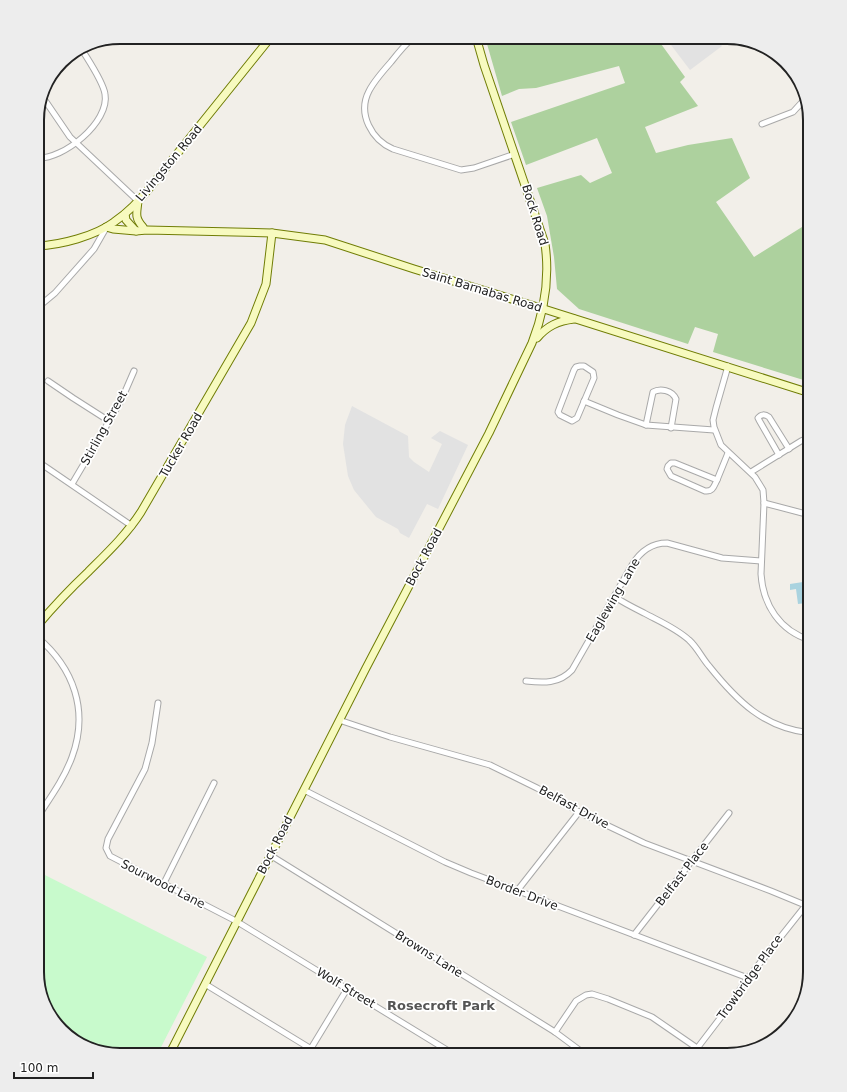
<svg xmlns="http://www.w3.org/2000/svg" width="847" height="1092" font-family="'DejaVu Sans',sans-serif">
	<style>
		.forest { fill: #add19e }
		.park { fill: #c8facc }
		.parking { fill: #e2e2e2 }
		.water { fill: #aad3df }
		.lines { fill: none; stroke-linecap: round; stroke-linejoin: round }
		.street-casing { stroke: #a9a9a9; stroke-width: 7 }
		.secondary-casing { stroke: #707d05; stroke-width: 9 }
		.street { stroke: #fff; stroke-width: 5 }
		.secondary { stroke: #f7fabf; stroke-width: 7 }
		.labels { text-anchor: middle; stroke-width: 3.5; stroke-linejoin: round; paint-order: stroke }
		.street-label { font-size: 12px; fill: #222; stroke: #fff }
		.neighbourhood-label { font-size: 13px; font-weight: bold; fill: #555; stroke: #fff }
		.rim { fill: none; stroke: #222; stroke-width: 2 }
	</style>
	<rect width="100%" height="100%" fill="#f2efe9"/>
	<path class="forest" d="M 485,37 L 646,37 L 647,38 L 656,37 L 685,77 L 680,82 L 698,106 L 645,127 L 656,153 L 688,145 L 732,138 L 750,178 L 716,202 L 754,257 L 810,222 L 810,382 L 713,352 L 718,334 L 695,327 L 688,344 L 579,309 L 557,289 L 554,257 L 547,216 L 537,188 L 581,175 L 590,183 L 612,173 L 597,138 L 526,165 L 511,122 L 625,83 L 619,66 L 536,88 L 519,89 L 502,96 Z"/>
	<path class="park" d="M 37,871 L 207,957 L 157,1055 L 120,1055 L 79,1044 L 51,1018 L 37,972 Z"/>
	<g class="parking">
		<path d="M 665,37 L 716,37 L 722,46 L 690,70 Z"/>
		<path d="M 352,406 L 408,436 L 409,457 L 414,462 L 429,472 L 442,444 L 431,438 L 440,431 L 468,445 L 438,509 L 427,504 L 409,538 L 400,533 L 398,529 L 376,517 L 354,490 L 348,476 L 343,444 L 345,425 Z"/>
	</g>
	<path class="water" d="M 803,582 L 806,603 L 798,604 L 796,589 L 790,590 L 790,584 Z"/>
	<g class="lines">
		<g class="street-casing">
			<g id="street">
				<path d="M 414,37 C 405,44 398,53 391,62 C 383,71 374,81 369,91 C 357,114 372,140 393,149 L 461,170 L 474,168 L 515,154"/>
				<path d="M 42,96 L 70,137 L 138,201"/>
				<path d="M 762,124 L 793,112 L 804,100"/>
				<path d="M 37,158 C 63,160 110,122 105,94 C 103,81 88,60 81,48"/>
				<path d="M 37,308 L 55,293 L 94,249 L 106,228"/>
				<path d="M 580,366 L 584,366 L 593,372 L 594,378 L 577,418 L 572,421 L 560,415 L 558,412 L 574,370 L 576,367 Z"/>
				<path d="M 728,366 L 716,408 L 713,420 L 714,427 L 721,445 L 755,477 L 763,490 L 764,503 L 761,574 C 763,605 780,631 810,640"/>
				<path d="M 48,381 L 73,398 L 109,421"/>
				<path d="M 584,401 L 618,415 L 646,425 L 714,430"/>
				<path d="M 646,425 L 653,392 C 660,388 672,390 676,399 L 671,428"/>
				<path d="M 779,455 L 759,420 L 758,418 C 761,414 765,414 769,417 L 789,449"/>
				<path d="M 37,461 L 132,526"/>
				<path d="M 671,463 L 675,463 L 717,480 C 714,486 713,492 705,491 L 671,476 L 667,469 L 668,466 Z"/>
				<path d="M 751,472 L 801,441 L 810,437"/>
				<path d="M 717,480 L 728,453"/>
				<path d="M 72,484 L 121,401 L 134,371"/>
				<path d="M 764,503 L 810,515"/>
				<path d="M 615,597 C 624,603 634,608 644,613 C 659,621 676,628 689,640 C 697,647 702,658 709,666 C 737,701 764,728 810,733"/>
				<path d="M 526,681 C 543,683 559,684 572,670 L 632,565 C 640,552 651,543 667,543 L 722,558 L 761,561"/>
				<path d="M 158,703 L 152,743 L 145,769 L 108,839 L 106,848 L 110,856 L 236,921 L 455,1055"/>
				<path d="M 339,720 L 390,737 L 490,765 L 537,788 L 579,812 L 644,843 L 771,891 L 805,905"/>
				<path d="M 304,790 L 445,862 L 471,873 L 748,978"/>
				<path d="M 37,818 C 50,798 64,779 72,757 C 89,711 74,668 37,637"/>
				<path d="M 270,855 L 555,1032 L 586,1055"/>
				<path d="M 164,883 L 214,783"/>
				<path d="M 517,891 L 579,812"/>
				<path d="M 634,935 L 729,813"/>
				<path d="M 205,984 L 321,1055"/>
				<path d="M 555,1032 L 576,1001 L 586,995 L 592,994 L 608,999 L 652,1017 L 697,1048"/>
				<path d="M 307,1055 L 347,989"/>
				<path d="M 692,1055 L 721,1017 L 748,978 L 810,900"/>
			</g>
		</g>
		<g class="secondary-casing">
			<g id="secondary">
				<path d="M 138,201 C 137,213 134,217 143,227"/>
				<path d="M 125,214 L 126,220 L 136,231 L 147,230 L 272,233 L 325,240 L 414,269 L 544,309 L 810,393"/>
				<path d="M 106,227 L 113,229 L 136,231"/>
				<path d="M 37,246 C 61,245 95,236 114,222 C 129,212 141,199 152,185 L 271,37"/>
				<path d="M 537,338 C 547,326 558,321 574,319"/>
				<path d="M 37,626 C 53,607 70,589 88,572 C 107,553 127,534 141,512 L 251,323 L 266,284 L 272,233"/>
				<path d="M 169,1055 L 366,668 L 489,433 L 532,343 C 545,310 550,279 545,244 L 484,65 L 476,37"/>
			</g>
		</g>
		<use href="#street" class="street"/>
		<use href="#secondary" class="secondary"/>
	</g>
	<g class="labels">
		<g class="street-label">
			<text transform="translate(169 163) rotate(-50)" y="4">Livingston Road</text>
			<text transform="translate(535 215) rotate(73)" y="4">Bock Road</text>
			<text transform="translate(482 290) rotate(17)" y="4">Saint Barnabas Road</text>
			<text transform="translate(104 428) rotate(-61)" y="4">Stirling Street</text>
			<text transform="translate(181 445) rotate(-60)" y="4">Tucker Road</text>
			<text transform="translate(424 557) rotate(-62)" y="4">Bock Road</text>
			<text transform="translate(613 600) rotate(-60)" y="4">Eaglewing Lane</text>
			<text transform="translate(574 807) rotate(28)" y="4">Belfast Drive</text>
			<text transform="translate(275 845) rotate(-63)" y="4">Bock Road</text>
			<text transform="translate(682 874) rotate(-52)" y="4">Belfast Place</text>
			<text transform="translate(163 884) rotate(27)" y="4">Sourwood Lane</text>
			<text transform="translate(522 893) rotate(21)" y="4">Border Drive</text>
			<text transform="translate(429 954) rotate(32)" y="4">Browns Lane</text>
			<text transform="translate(750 977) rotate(-54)" y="4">Trowbridge Place</text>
			<text transform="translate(346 988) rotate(31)" y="4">Wolf Street</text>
		</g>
		<g class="neighbourhood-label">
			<text x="441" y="1010">Rosecroft Park</text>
		</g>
	</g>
	<path d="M0 0H847V1092H0ZM120 44H727A76 76 0 0 1 803 120V972A76 76 0 0 1 727 1048H120A76 76 0 0 1 44 972V120A76 76 0 0 1 120 44Z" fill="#ededed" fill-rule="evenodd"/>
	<path class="rim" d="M120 44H727A76 76 0 0 1 803 120V972A76 76 0 0 1 727 1048H120A76 76 0 0 1 44 972V120A76 76 0 0 1 120 44Z"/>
	<path d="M14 1072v6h79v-6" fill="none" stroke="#222222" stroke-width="2"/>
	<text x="20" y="1072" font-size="12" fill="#222222" stroke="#ffffff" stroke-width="3" paint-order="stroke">100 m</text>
</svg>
